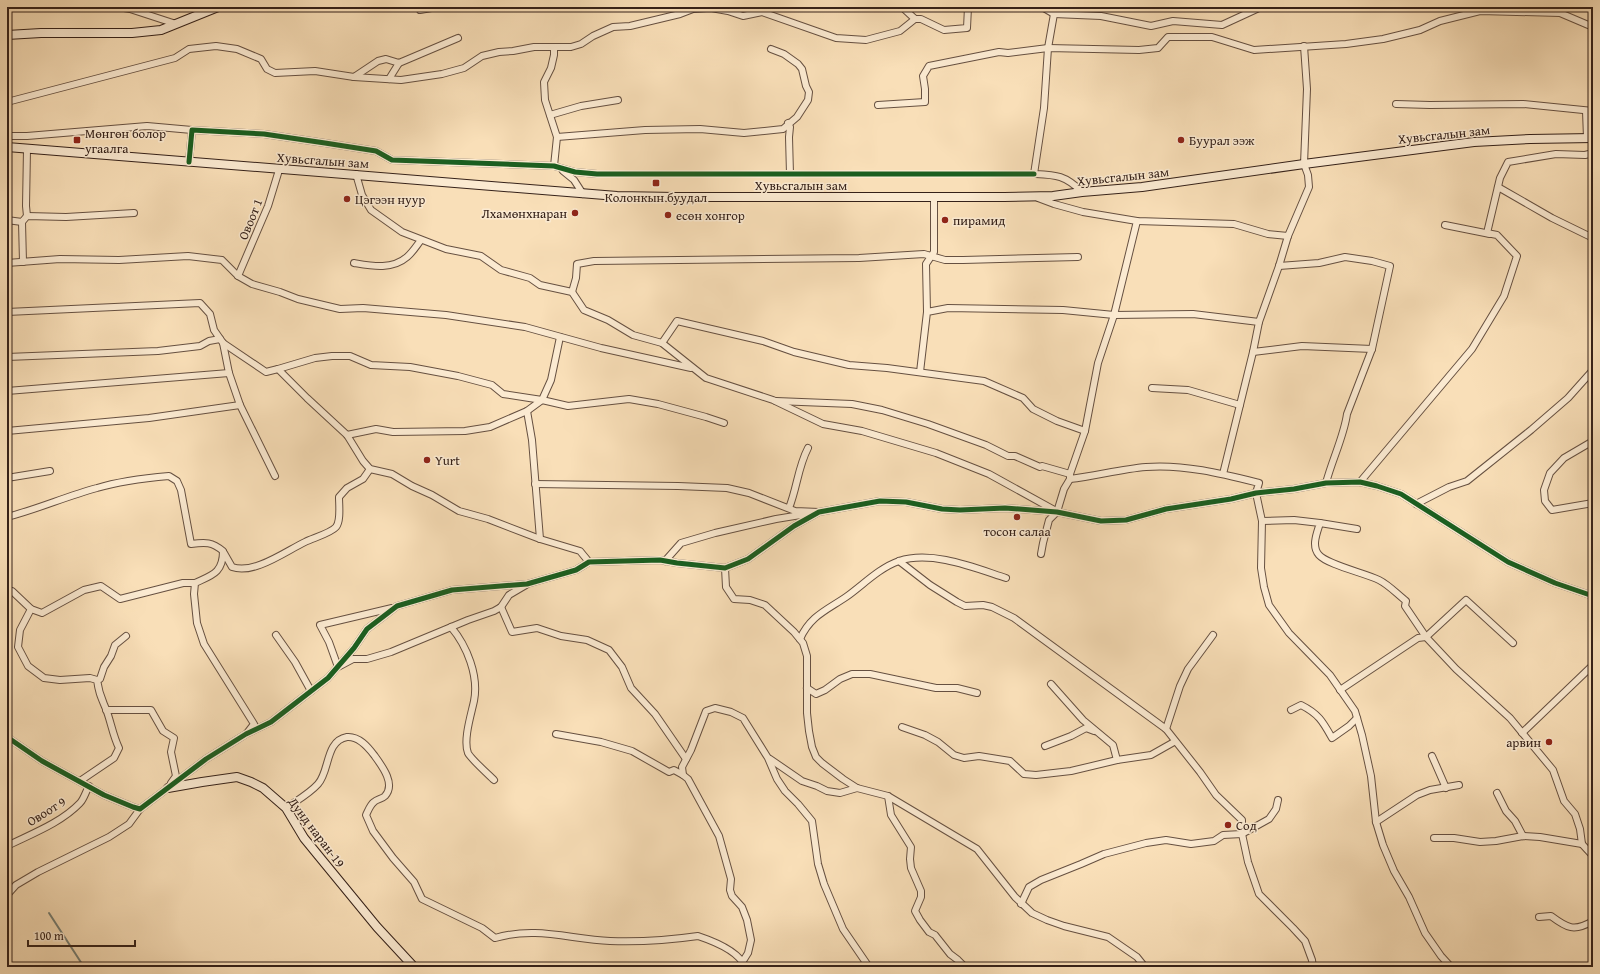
<svg xmlns="http://www.w3.org/2000/svg" width="1600" height="974" font-family="'Gentium Book Plus',serif">
	<style>
		.lines { fill: none; stroke-linecap: round; stroke-linejoin: round }
		.stream { stroke: #747e75; stroke-width: 2 }
		.street-casing { stroke: #665041; stroke-width: 8 }
		.secondary-casing { stroke: #352119; stroke-width: 10 }
		.street { stroke: #fbead1; stroke-width: 6 }
		.secondary { stroke: #fbead1; stroke-width: 8 }
		.cycleway-casing { stroke: #fbead1; stroke-width: 8 }
		.cycleway { stroke: #1b5e20; stroke-width: 5 }
		.poi-dot { fill: #8f2418; stroke: #fbead1; stroke-width: 1.5 }
		.labels { text-anchor: middle; stroke-width: 3; stroke-linejoin: round; paint-order: stroke }
		.poi-label { font-size: 13px; fill: #352119; stroke: #fbead1; text-anchor: start }
		.street-label { font-size: 13px; fill: #352119; stroke: #fbead1 }
	</style>
	<rect width="100%" height="100%" fill="#f9dfb8"/>
	<filter id="stains"><feTurbulence type="fractalNoise" baseFrequency=".005" numOctaves="4"/><feColorMatrix values="0 0 0 0 .2 0 0 0 0 .09 0 0 0 0 .02 0 0 0 .5 -.17"/></filter>
	<radialGradient id="worn" r=".72"><stop offset=".6" stop-color="#630" stop-opacity="0"/><stop offset="1" stop-color="#630" stop-opacity=".3"/></radialGradient>
	<g class="lines">
		<path class="stream" d="M 49,913 L 84,967"/>
		<g class="street-casing">
			<g id="street">
				<path d="M 118,7 L 130,9 L 176,24"/>
				<path d="M 902,7 L 915,19 L 921,19 L 944,30 L 967,28 L 968,7"/>
				<path d="M 1042,7 L 1054,14 L 1101,16 L 1151,26 L 1173,21 L 1222,25 L 1261,7"/>
				<path d="M 420,10 L 437,7"/>
				<path d="M 1054,14 L 1048,48 L 1044,108 L 1034,174 C 1056,175 1065,175 1082,192"/>
				<path d="M 554,47 L 554,55 L 551,68 L 544,82 L 545,100 L 557,137 L 554,166"/>
				<path d="M 354,77 L 401,80 L 442,74 L 464,68 L 482,56 L 499,52 L 513,51 L 534,47 L 571,47 L 581,44 L 593,36 L 613,27 L 630,26 L 680,14 L 693,9 L 711,8 L 728,11 L 743,16 L 762,12 L 836,38 L 866,40 L 900,31 L 915,19"/>
				<path d="M 389,79 L 399,63"/>
				<path d="M 7,102 L 175,58 L 189,49 L 216,46 L 237,49 L 261,59 L 267,69 L 275,73 L 315,71 L 354,77 L 378,61 L 386,59 L 399,63 L 458,38"/>
				<path d="M 1396,104 L 1430,105 L 1523,104 L 1593,111"/>
				<path d="M 878,105 L 925,102 L 925,89 L 923,76 L 929,66 L 999,52 L 1008,53 L 1048,48 L 1139,50 L 1158,48 L 1168,37 L 1212,37 L 1254,50 L 1346,44 L 1383,39 L 1420,30 L 1440,21 L 1480,11 L 1560,13 L 1593,27"/>
				<path d="M 1586,111 L 1587,138"/>
				<path d="M 550,115 L 581,106 L 618,100"/>
				<path d="M 788,123 L 790,127 L 789,137 L 790,174"/>
				<path d="M 7,136 L 27,136 L 147,126 L 192,130"/>
				<path d="M 557,137 L 645,130 L 700,129 L 744,133 L 783,129 L 797,117 L 808,100 L 809,92 L 806,86 L 802,69 L 798,64 L 784,54 L 771,49"/>
				<path d="M 27,149 L 26,206 L 27,216"/>
				<path d="M 189,162 L 192,130 L 264,134 L 325,143 L 376,151 L 392,160 L 554,166 L 575,172 L 597,174 L 1034,174"/>
				<path d="M 563,171 L 574,180 L 583,194"/>
				<path d="M 356,174 L 362,195 L 371,210 L 402,232 L 446,249 L 481,256 L 501,270 L 530,278 L 540,285 L 572,292 L 584,310 L 608,320 L 633,335 L 662,343 L 706,378 L 773,400 L 823,424 L 862,431 L 936,453 L 989,474 L 1056,511"/>
				<path d="M 1498,187 L 1552,218 L 1593,238"/>
				<path d="M 1038,198 L 1054,204 L 1083,212 L 1137,221 L 1234,224 L 1268,234 L 1288,236"/>
				<path d="M 7,220 L 22,222 L 27,216 L 66,217 L 134,213"/>
				<path d="M 22,222 L 23,262"/>
				<path d="M 1445,225 L 1490,234"/>
				<path d="M 7,263 L 60,259 L 119,260 L 188,256 L 222,260 L 238,276 L 252,284 L 280,292 L 298,299 L 340,309 L 363,308 L 446,315 L 525,327 L 601,348 L 691,368"/>
				<path d="M 354,263 C 372,266 392,270 407,257 C 413,252 417,245 421,240"/>
				<path d="M 1279,266 L 1319,263 L 1345,257 L 1372,261 L 1390,266 L 1372,349 L 1347,414 C 1344,436 1332,460 1326,483"/>
				<path d="M 238,276 L 268,206 L 279,170"/>
				<path d="M 572,292 L 576,278 L 577,264 L 594,261 L 859,258 L 924,254 L 945,260 L 963,260 L 1078,257"/>
				<path d="M 7,312 L 200,303 L 210,314 L 214,330 L 223,343 L 266,372 L 278,369 L 307,398 L 347,435 L 363,461 L 370,469 L 392,474 L 412,486 L 432,495 L 459,511 L 488,519 L 540,539 L 580,551 L 589,562"/>
				<path d="M 927,312 L 926,264 L 934,252 L 934,197"/>
				<path d="M 223,343 L 229,373 L 240,405 L 275,476"/>
				<path d="M 662,343 L 677,321 L 763,341 L 794,352 L 849,365 L 887,368 L 984,381 L 1023,398 L 1033,409 L 1057,421 L 1085,431"/>
				<path d="M 1253,352 L 1302,346 L 1372,349"/>
				<path d="M 7,357 L 158,351 L 200,346 L 209,341 L 220,339"/>
				<path d="M 278,369 L 315,358 L 332,356 L 350,356 L 371,365 L 410,367 L 458,376 L 492,385 L 503,394 L 542,400 L 568,406 L 629,399 L 658,404 L 706,417 L 724,423"/>
				<path d="M 920,372 L 927,312 L 948,308 L 1063,310 L 1114,315 L 1193,314 L 1259,322"/>
				<path d="M 1152,388 L 1188,390 L 1240,405"/>
				<path d="M 7,391 L 229,373"/>
				<path d="M 776,401 L 852,404 L 882,410 L 928,424 L 986,445 L 1008,456 L 1015,456 L 1040,467 L 1042,466 L 1070,474"/>
				<path d="M 527,411 L 532,440 L 540,539"/>
				<path d="M 7,431 L 149,418 L 240,405"/>
				<path d="M 347,435 L 376,429 L 393,432 L 465,431 L 490,427 L 527,411 L 542,400 L 551,380 L 560,337"/>
				<path d="M 1593,441 L 1564,458 L 1550,473 L 1544,490 L 1545,501 L 1552,510 L 1593,503"/>
				<path d="M 1223,474 L 1253,352 L 1259,322 L 1279,266 L 1288,236 L 1309,187 L 1308,175 L 1304,164 L 1307,89 L 1304,46"/>
				<path d="M 7,478 L 50,471"/>
				<path d="M 1070,479 C 1096,476 1121,469 1146,467 C 1184,464 1223,474 1259,483 L 1256,493 L 1262,521 L 1261,568 L 1264,587 L 1269,605 L 1289,633 L 1330,675 L 1355,711 L 1362,735 L 1371,776 L 1376,822 L 1383,845 L 1394,871 L 1409,897 L 1425,933 L 1441,956 L 1451,967"/>
				<path d="M 1360,482 L 1472,349 L 1504,296 L 1517,256 L 1497,235 L 1487,233 L 1500,178 L 1508,162 L 1556,154 L 1585,155 L 1593,153"/>
				<path d="M 535,484 L 678,486 L 727,488 L 749,493 L 795,511 L 819,512 L 776,519 L 715,533 L 681,543 L 665,561"/>
				<path d="M 1416,504 L 1449,487 L 1467,481 L 1531,430 L 1568,398 L 1593,370"/>
				<path d="M 789,508 C 797,488 798,467 808,448"/>
				<path d="M 7,517 C 38,509 67,496 97,488 C 120,481 146,478 169,476 L 177,481 L 181,490 L 191,544 C 206,542 212,542 223,551 C 223,573 212,575 195,583 L 194,594 L 197,623 L 204,644 L 254,724 L 247,733"/>
				<path d="M 1262,521 L 1294,520 L 1320,523 C 1317,533 1311,546 1319,555 C 1328,565 1365,573 1379,580 C 1389,585 1397,594 1406,601 L 1405,606 L 1426,637 L 1418,638 L 1340,690"/>
				<path d="M 1320,523 L 1357,529"/>
				<path d="M 224,553 L 232,567 C 254,575 286,551 305,542 C 313,538 331,533 336,527 C 341,521 339,505 339,497 L 347,488 L 363,479 L 370,469"/>
				<path d="M 1041,554 L 1043,543 L 1049,520 L 1057,512 L 1064,489 L 1070,479 L 1070,474 L 1085,431 L 1098,363 L 1114,315 L 1137,221"/>
				<path d="M 899,561 L 930,585 L 957,602 L 965,606 L 983,605 L 992,607 L 1014,618 L 1166,729 L 1200,772 L 1216,795 L 1242,820 L 1242,834 L 1248,862 L 1259,894 L 1293,928 L 1305,941 L 1312,960 L 1313,967"/>
				<path d="M 725,568 L 726,587 L 734,599 L 750,600 L 765,605 L 794,632 L 803,643 L 807,656 L 807,713 L 809,731 L 812,747 L 816,757 L 822,763 L 843,779 L 857,788 L 888,796 L 977,849 L 1015,897 L 1032,913 L 1047,920 L 1064,926 L 1108,937 L 1137,957 L 1145,967"/>
				<path d="M 7,594 L 12,591 L 31,609 L 42,613 L 84,590 L 101,586 L 120,599 L 183,583 L 195,583"/>
				<path d="M 501,607 L 512,632 L 537,628 L 561,636 L 587,640 L 609,650 L 622,667 L 631,688 L 655,714 L 686,759"/>
				<path d="M 392,608 L 320,625 L 329,642 L 338,667 L 353,659 L 367,659 L 391,652 L 468,620 L 494,611 L 501,607 L 509,595 L 526,585"/>
				<path d="M 31,609 L 20,630 L 18,647 L 28,666 L 44,678 L 60,680 L 90,678 L 97,680 C 99,694 101,697 106,709 C 111,722 113,736 119,748 L 114,758 L 80,781"/>
				<path d="M 451,627 C 467,646 479,676 474,701 C 471,715 463,740 468,753 C 471,759 489,775 494,780"/>
				<path d="M 276,635 L 295,662 L 311,691"/>
				<path d="M 800,639 C 810,616 827,610 846,597 C 863,585 879,568 899,561 C 932,550 975,568 1006,578"/>
				<path d="M 1513,643 L 1466,600 L 1426,637 L 1456,669 L 1510,718 L 1553,770 L 1564,801 L 1575,814 L 1580,829 L 1582,844 L 1593,856"/>
				<path d="M 97,680 L 100,679 L 104,667 L 111,656 L 115,645 L 126,636"/>
				<path d="M 1051,684 L 1083,720 L 1113,745 L 1117,760"/>
				<path d="M 807,688 L 816,694 L 825,690 L 840,679 L 852,674 L 870,674 L 936,688 L 957,688 L 977,693"/>
				<path d="M 106,710 L 151,710 L 163,731 L 174,738 L 171,752 L 176,776 L 171,783"/>
				<path d="M 1291,710 L 1301,705 C 1319,714 1323,722 1332,738 L 1349,726 L 1357,718"/>
				<path d="M 902,727 L 925,735 L 938,742 L 954,755 L 964,758 L 979,756 L 1010,761 L 1024,774 L 1036,775 L 1071,771 L 1117,760 L 1151,755 L 1174,742"/>
				<path d="M 1166,729 L 1180,686 L 1188,669 L 1213,635"/>
				<path d="M 1522,733 L 1593,665"/>
				<path d="M 556,734 L 601,742 L 632,751 L 669,772 L 674,770 L 683,775"/>
				<path d="M 7,737 L 42,761 L 104,795 L 133,807 L 140,809 L 206,759 L 246,734 L 271,722 L 328,678 L 354,648 L 367,629 L 397,606 L 452,590 L 527,584 L 576,570 L 589,562 L 660,560 L 677,563 L 725,568 L 748,559 L 794,526 L 819,512 L 880,501 L 906,502 L 942,509 L 960,510 L 1005,508 L 1057,512 L 1101,521 L 1126,520 L 1166,509 L 1231,499 L 1256,493 L 1294,489 L 1326,483 L 1360,482 L 1377,486 L 1401,494 L 1508,562 L 1555,583 L 1593,596"/>
				<path d="M 1045,746 L 1071,736 L 1086,728 L 1094,731"/>
				<path d="M 1432,756 L 1446,788"/>
				<path d="M 770,759 L 802,781 L 817,786 L 827,791 L 840,793 L 857,788"/>
				<path d="M 1497,793 L 1506,811 L 1515,821 L 1523,836"/>
				<path d="M 888,796 L 891,815 L 911,847 L 910,859 L 911,868 L 921,891 L 921,897 L 915,911 L 920,920 L 929,932 L 935,935 L 950,954 L 958,960 L 965,967"/>
				<path d="M 286,808 C 296,801 309,794 318,784 C 330,771 325,741 347,737 C 359,736 368,747 374,755 C 382,766 396,784 385,796 C 382,799 377,799 374,802 C 370,805 368,811 366,815 L 373,831 L 393,858 L 414,882 L 422,899 L 482,928 L 495,938 C 536,926 569,939 610,941 C 638,942 670,940 698,936 C 713,941 739,951 745,967"/>
				<path d="M 1376,822 L 1417,795 L 1430,790 L 1459,785"/>
				<path d="M 1434,838 L 1454,838 L 1480,842 L 1496,841 L 1523,836 L 1540,837 L 1582,844"/>
				<path d="M 7,846 C 31,834 61,823 80,803 C 84,799 86,791 89,786"/>
				<path d="M 7,895 L 16,885 L 38,872 L 109,837 L 129,824 L 140,809"/>
				<path d="M 1021,904 L 1029,887 L 1041,880 L 1081,864 L 1104,854 L 1146,843 L 1166,840 L 1191,844 L 1214,841 L 1223,835 L 1242,834 L 1269,819 L 1276,809 L 1278,800"/>
				<path d="M 1539,917 L 1551,916 C 1567,928 1574,932 1593,921"/>
				<path d="M 743,961 L 748,953 L 751,940 L 747,920 L 742,907 L 732,896 L 730,890 L 731,879 L 719,836 L 688,779 L 683,775 L 682,767 L 691,750 L 706,711 L 715,708 L 731,712 L 743,718 L 768,758 L 777,779 L 785,791 L 798,804 L 812,821 L 818,864 L 824,884 L 843,929 L 869,967"/>
			</g>
		</g>
		<g class="secondary-casing">
			<g id="secondary">
				<path d="M 7,35 L 41,33 L 132,33 L 161,30 L 218,7"/>
				<path d="M 7,147 L 617,196 L 676,197 L 1004,197 L 1053,196 L 1082,192 L 1142,187 L 1304,164 L 1474,142 L 1530,139 L 1593,138"/>
				<path d="M 168,788 L 202,782 L 237,777 L 251,782 L 263,788 L 286,808 L 304,838 L 322,860 L 377,927 L 414,967"/>
			</g>
		</g>
		<use href="#street" class="street"/>
		<use href="#secondary" class="secondary"/>
		<g class="cycleway-casing">
			<g id="cycleway">
				<path d="M 189,162 L 192,130 L 264,134 L 325,143 L 376,151 L 392,160 L 554,166 L 575,172 L 597,174 L 1034,174"/>
				<path d="M 7,737 L 42,761 L 104,795 L 133,807 L 140,809 L 206,759 L 246,734 L 271,722 L 328,678 L 354,648 L 367,629 L 397,606 L 452,590 L 527,584 L 576,570 L 589,562 L 660,560 L 677,563 L 725,568 L 748,559 L 794,526 L 819,512 L 880,501 L 906,502 L 942,509 L 960,510 L 1005,508 L 1057,512 L 1101,521 L 1126,520 L 1166,509 L 1231,499 L 1256,493 L 1294,489 L 1326,483 L 1360,482 L 1377,486 L 1401,494 L 1508,562 L 1555,583 L 1593,596"/>
			</g>
		</g>
		<use href="#cycleway" class="cycleway"/>
	</g>
	<g class="poi-dot">
		<rect x="73" y="136" width="8" height="8" rx="2"/>
		<circle cx="1181" cy="140" r="4"/>
		<rect x="652" y="179" width="8" height="8" rx="2"/>
		<circle cx="347" cy="199" r="4"/>
		<circle cx="575" cy="213" r="4"/>
		<circle cx="668" cy="215" r="4"/>
		<circle cx="945" cy="220" r="4"/>
		<circle cx="427" cy="460" r="4"/>
		<circle cx="1017" cy="517" r="4"/>
		<circle cx="1549" cy="742" r="4"/>
		<circle cx="1228" cy="825" r="4"/>
	</g>
	<g class="labels">
		<g class="poi-label">
			<text x="85" y="138">Мөнгөн болор<tspan x="85" dy="15">угаалга</tspan></text>
			<text x="1189" y="145">Буурал ээж</text>
			<text x="656" y="202" text-anchor="middle">Колонкын буудал</text>
			<text x="355" y="204">Цэгээн нуур</text>
			<text x="567" y="218" text-anchor="end">Лхамөнхнаран</text>
			<text x="676" y="220">есөн хонгор</text>
			<text x="953" y="225">пирамид</text>
			<text x="435" y="465">Yurt</text>
			<text x="1017" y="536" text-anchor="middle">тосон салаа</text>
			<text x="1541" y="747" text-anchor="end">арвин</text>
			<text x="1236" y="830">Сод</text>
		</g>
		<g class="street-label">
			<text transform="translate(1444 134) rotate(-6)" y="5">Хувьсгалын зам</text>
			<text transform="translate(323 160) rotate(4)" y="5">Хувьсгалын зам</text>
			<text transform="translate(1123 176) rotate(-6)" y="5">Хувьсгалын зам</text>
			<text x="801" y="190">Хувьсгалын зам</text>
			<text transform="translate(250 219) rotate(-68)" y="5">Овоот 1</text>
			<text transform="translate(46 811) rotate(-32)" y="5">Овоот 9</text>
			<text transform="translate(317 832) rotate(53)" y="5">Дунд наран-19</text>
		</g>
	</g>
	<rect width="1600" height="974" fill="none" stroke="#f9dfb8" stroke-width="24"/>
	<rect x="8" y="8" width="1584" height="958" fill="none" stroke="#352119" stroke-width="2"/>
	<rect x="12" y="12" width="1576" height="950" fill="none" stroke="#352119"/>
	<path d="M28 940v6h107v-6" fill="none" stroke="#352119" stroke-width="2"/>
	<text x="34" y="940" font-size="12" fill="#352119" stroke="#fbead1" stroke-width="3" paint-order="stroke">100 m</text>
	<rect width="100%" height="100%" filter="url(#stains)"/>
	<rect width="100%" height="100%" fill="url(#worn)"/>
</svg>
